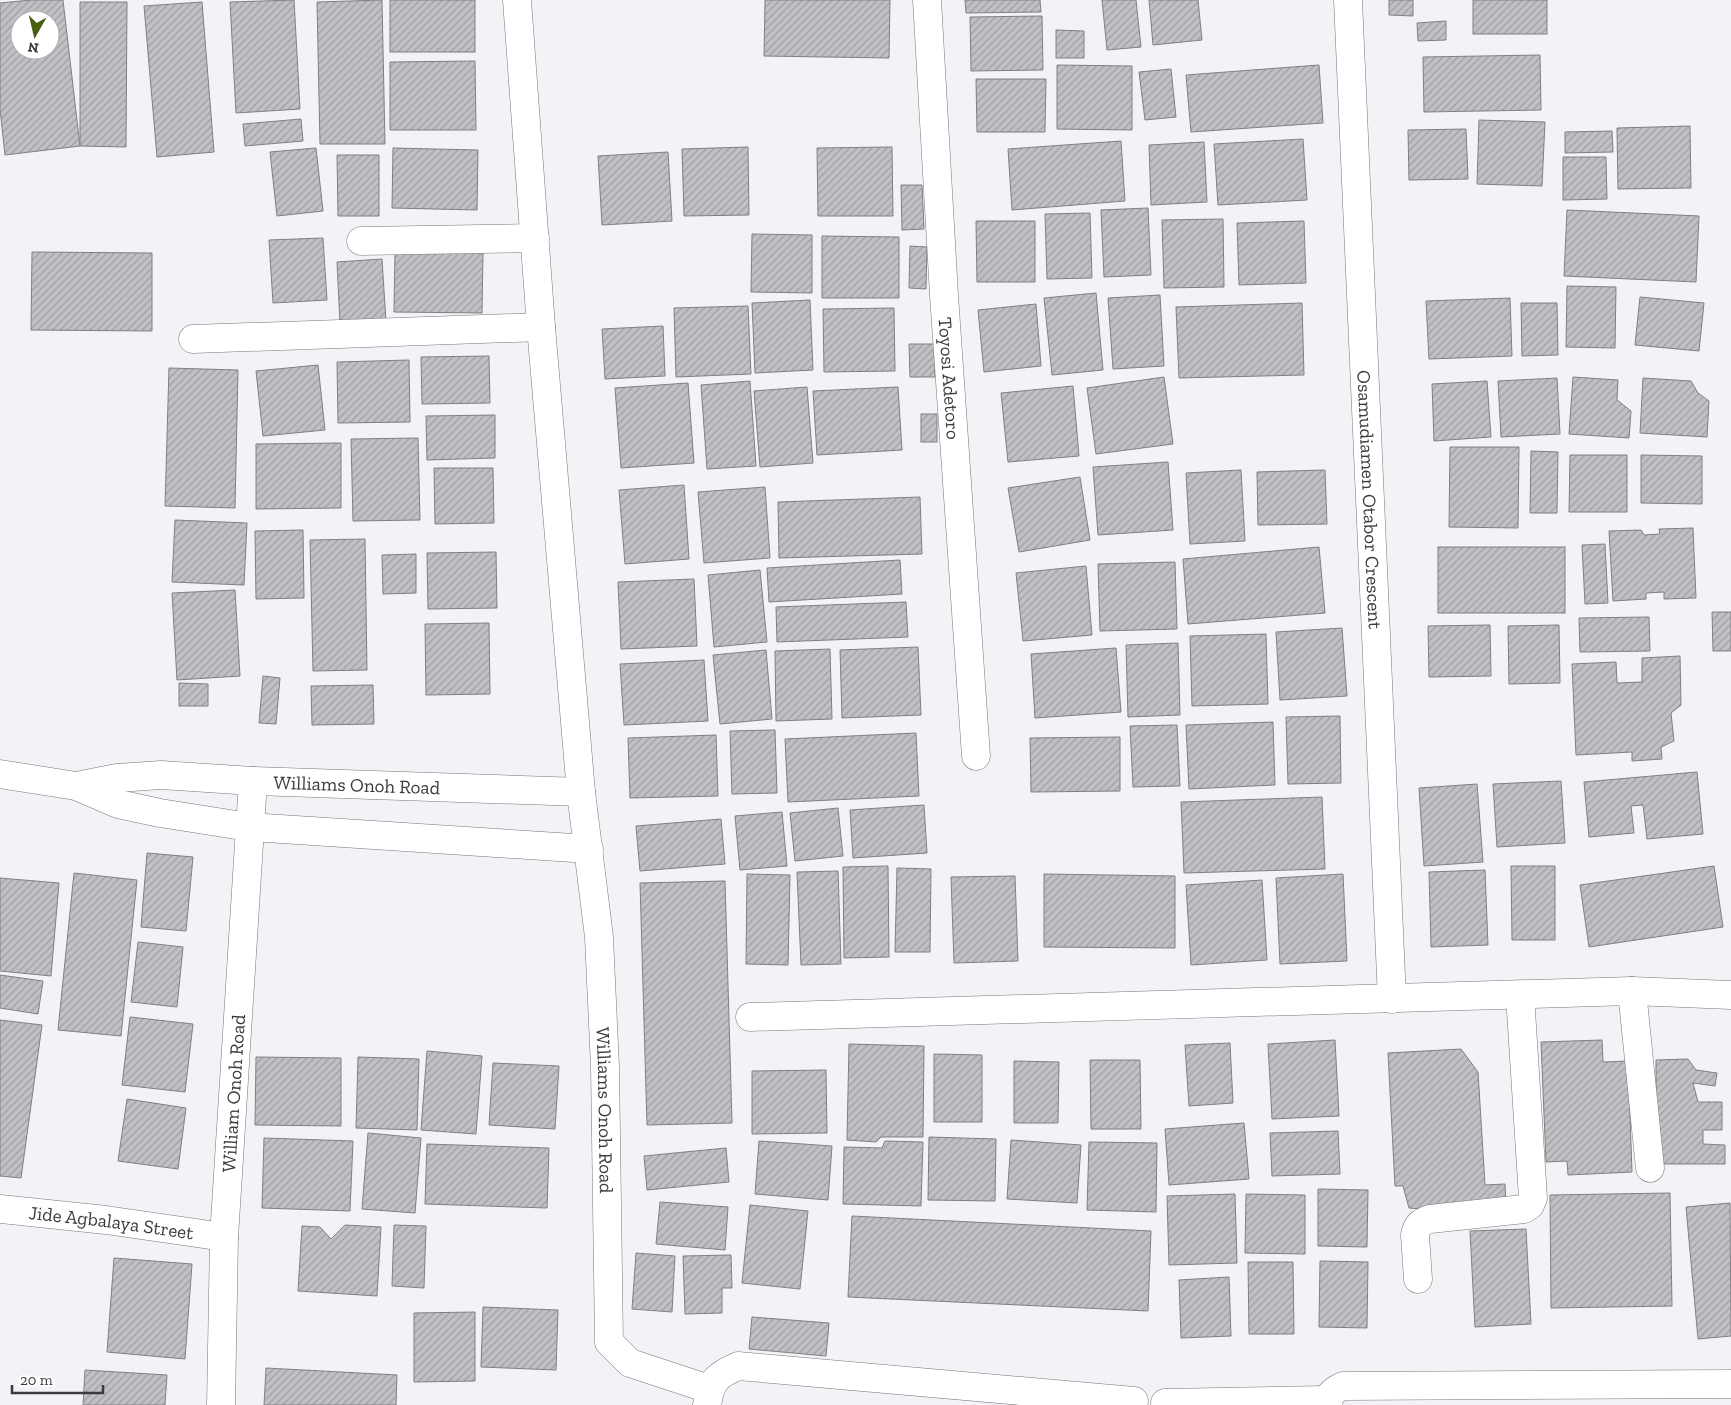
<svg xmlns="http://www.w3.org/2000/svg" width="1731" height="1405" font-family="'Zilla Slab',serif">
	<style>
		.building { fill: url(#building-hatch); stroke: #7f8083; fill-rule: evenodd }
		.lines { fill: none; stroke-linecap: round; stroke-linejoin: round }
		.minor-casing { stroke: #77777b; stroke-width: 29 }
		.minor { stroke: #fff; stroke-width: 28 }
		.labels { text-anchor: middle; stroke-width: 5; stroke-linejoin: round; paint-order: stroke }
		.street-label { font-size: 19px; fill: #3b3b3d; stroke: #fff }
	</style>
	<defs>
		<pattern id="building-hatch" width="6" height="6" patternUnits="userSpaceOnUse" patternTransform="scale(1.25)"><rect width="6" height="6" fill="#c0c1c5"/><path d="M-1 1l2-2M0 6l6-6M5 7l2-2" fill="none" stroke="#9d9ea1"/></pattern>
	</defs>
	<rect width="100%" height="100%" fill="#f2f3f7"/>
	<g class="building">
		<path d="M 31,0 L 63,0 L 80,146 L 5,155 L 0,109 L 0,3 ZM 20,20 L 50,20 L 50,50 L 20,50 Z"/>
		<path d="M 294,0 L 300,109 L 236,113 L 230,2 Z"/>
		<path d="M 382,0 L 385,144 L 320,144 L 317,2 Z"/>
		<rect x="390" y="0" width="85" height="52"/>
		<path d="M 765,0 L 890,0 L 889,58 L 764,56 Z"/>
		<path d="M 965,0 L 1040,0 L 1041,12 L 966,13 Z"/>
		<path d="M 1102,0 L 1136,0 L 1141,47 L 1107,50 Z"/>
		<path d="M 1149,0 L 1198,0 L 1202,40 L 1153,45 Z"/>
		<path d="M 1389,0 L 1413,0 L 1413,16 L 1389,15 Z"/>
		<rect x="1473" y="0" width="74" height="34"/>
		<path d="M 80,2 L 127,2 L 126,147 L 80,146 Z"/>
		<path d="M 202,2 L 214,152 L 157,157 L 144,6 Z"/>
		<path d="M 1042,16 L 1043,70 L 971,71 L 970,17 Z"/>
		<path d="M 1446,21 L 1446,40 L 1418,41 L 1417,23 Z"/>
		<path d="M 1056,30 L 1084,31 L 1084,58 L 1056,58 Z"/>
		<path d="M 1540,55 L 1541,110 L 1424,112 L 1423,57 Z"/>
		<path d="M 475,61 L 476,130 L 390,130 L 390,62 Z"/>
		<path d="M 1057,65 L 1132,66 L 1132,130 L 1057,129 Z"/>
		<path d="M 1319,65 L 1323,123 L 1191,132 L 1186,75 Z"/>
		<path d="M 1171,69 L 1176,117 L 1145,120 L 1139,72 Z"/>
		<path d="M 976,79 L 1046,79 L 1045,132 L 977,132 Z"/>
		<path d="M 301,119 L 303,141 L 245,146 L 243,124 Z"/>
		<path d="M 1479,120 L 1545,122 L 1542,186 L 1477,184 Z"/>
		<path d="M 1690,126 L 1691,188 L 1618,189 L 1617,128 Z"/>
		<path d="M 1466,129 L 1468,179 L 1409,180 L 1408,130 Z"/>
		<path d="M 1612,131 L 1613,152 L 1565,153 L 1565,132 Z"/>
		<path d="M 1303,139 L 1307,200 L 1218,205 L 1214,144 Z"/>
		<path d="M 1121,141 L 1125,201 L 1012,210 L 1008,149 Z"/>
		<path d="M 1204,142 L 1207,202 L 1151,205 L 1149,145 Z"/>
		<path d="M 748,147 L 749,215 L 684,216 L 682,149 Z"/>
		<path d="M 892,147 L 893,216 L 818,216 L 817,148 Z"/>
		<path d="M 316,148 L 323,211 L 277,216 L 270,152 Z"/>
		<path d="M 393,148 L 478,150 L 477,210 L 392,208 Z"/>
		<path d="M 668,152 L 672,221 L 602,225 L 598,156 Z"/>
		<path d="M 337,155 L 379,155 L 379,216 L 338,216 Z"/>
		<path d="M 1563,157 L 1606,157 L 1607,199 L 1563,200 Z"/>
		<path d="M 901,185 L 922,185 L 924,229 L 902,230 Z"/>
		<path d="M 1148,208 L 1151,275 L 1104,277 L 1101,210 Z"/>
		<path d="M 1567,210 L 1699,216 L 1696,282 L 1564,276 Z"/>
		<path d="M 1090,213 L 1092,278 L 1047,279 L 1045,214 Z"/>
		<path d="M 1223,219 L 1224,287 L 1164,288 L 1162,220 Z"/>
		<path d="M 976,221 L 1035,221 L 1035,282 L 977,282 Z"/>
		<path d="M 1304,221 L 1306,283 L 1239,285 L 1237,223 Z"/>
		<path d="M 752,234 L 812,235 L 812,293 L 751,292 Z"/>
		<path d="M 822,236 L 899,237 L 899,298 L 822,298 Z"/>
		<path d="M 323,238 L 327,300 L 273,303 L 269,240 Z"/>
		<path d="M 910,246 L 927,247 L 926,289 L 909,288 Z"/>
		<path d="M 395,251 L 483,252 L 482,313 L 394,312 Z"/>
		<path d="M 32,252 L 152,253 L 152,331 L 31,330 Z"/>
		<path d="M 382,259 L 386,322 L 340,324 L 337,262 Z"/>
		<path d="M 1567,286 L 1616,287 L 1615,348 L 1566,347 Z"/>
		<path d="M 1096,293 L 1103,370 L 1052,375 L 1044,298 Z"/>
		<path d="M 1160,295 L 1164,366 L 1113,369 L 1108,298 Z"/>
		<path d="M 1640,297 L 1704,303 L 1699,351 L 1635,345 Z"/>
		<path d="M 1510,298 L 1512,356 L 1429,359 L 1426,301 Z"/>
		<path d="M 810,300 L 813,370 L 755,373 L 752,303 Z"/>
		<path d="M 1302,303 L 1304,375 L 1179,378 L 1176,307 Z"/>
		<path d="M 1521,303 L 1557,303 L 1558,355 L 1522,356 Z"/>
		<path d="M 1036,304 L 1041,366 L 984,372 L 978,310 Z"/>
		<path d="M 748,306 L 751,374 L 676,377 L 674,308 Z"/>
		<path d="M 894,308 L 895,371 L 824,372 L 823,309 Z"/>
		<path d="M 663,326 L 665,376 L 605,379 L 602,329 Z"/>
		<path d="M 909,344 L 935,344 L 935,377 L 910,377 Z"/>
		<path d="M 489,356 L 490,403 L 422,404 L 421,357 Z"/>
		<path d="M 409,360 L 410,422 L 338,423 L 337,362 Z"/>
		<path d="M 318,365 L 325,430 L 263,436 L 256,371 Z"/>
		<path d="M 169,368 L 238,370 L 235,508 L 165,506 Z"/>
		<path d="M 1164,377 L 1173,444 L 1096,454 L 1087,388 Z"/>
		<path d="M 1573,377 L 1618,380 L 1617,400 L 1631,411 L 1629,438 L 1569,434 Z"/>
		<path d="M 1557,378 L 1560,434 L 1501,437 L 1498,381 Z"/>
		<path d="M 1643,378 L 1691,381 L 1698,393 L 1709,401 L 1707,437 L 1640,433 Z"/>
		<path d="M 750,381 L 756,466 L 707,469 L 701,385 Z"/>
		<path d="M 1487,381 L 1491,437 L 1434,441 L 1432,384 Z"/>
		<path d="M 688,383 L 694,463 L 621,468 L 615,388 Z"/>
		<path d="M 1073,386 L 1079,456 L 1008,462 L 1001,393 Z"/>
		<path d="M 807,387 L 813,463 L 760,467 L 754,391 Z"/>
		<path d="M 898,387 L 902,450 L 817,455 L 813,391 Z"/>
		<rect x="921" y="414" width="16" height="28"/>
		<path d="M 495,415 L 495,458 L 427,460 L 426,416 Z"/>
		<path d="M 418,438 L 420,520 L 353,521 L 351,439 Z"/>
		<path d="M 341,443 L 341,508 L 256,509 L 256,444 Z"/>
		<path d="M 1450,447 L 1519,447 L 1518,528 L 1449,527 Z"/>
		<path d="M 1531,451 L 1558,452 L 1557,513 L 1530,513 Z"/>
		<path d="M 1570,455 L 1627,455 L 1627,512 L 1569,512 Z"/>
		<path d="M 1641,455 L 1702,456 L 1702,504 L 1641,503 Z"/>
		<path d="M 1168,462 L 1173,530 L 1098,535 L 1093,467 Z"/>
		<path d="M 434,468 L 493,468 L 494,523 L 435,524 Z"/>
		<path d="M 1241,470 L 1245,541 L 1190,544 L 1186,473 Z"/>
		<path d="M 1325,470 L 1327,524 L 1258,525 L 1257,472 Z"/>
		<path d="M 1080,477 L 1090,540 L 1019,552 L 1008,488 Z"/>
		<path d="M 684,485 L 689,559 L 625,564 L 619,490 Z"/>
		<path d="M 765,487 L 770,558 L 704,563 L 698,492 Z"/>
		<path d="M 920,497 L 922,554 L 779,558 L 778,502 Z"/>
		<path d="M 175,520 L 247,523 L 244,585 L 172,582 Z"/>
		<path d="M 1693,528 L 1696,598 L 1664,599 L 1664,592 L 1646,593 L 1646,599 L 1613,601 L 1609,531 L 1641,530 L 1644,535 L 1660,534 L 1659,529 Z"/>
		<path d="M 303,530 L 304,598 L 256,599 L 255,531 Z"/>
		<path d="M 365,539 L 367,670 L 313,671 L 310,540 Z"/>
		<path d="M 1605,544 L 1608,603 L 1585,604 L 1582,545 Z"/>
		<path d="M 1319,547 L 1325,613 L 1188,624 L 1183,559 Z"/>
		<rect x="1438" y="547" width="127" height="66"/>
		<path d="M 496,552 L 497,608 L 428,609 L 427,553 Z"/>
		<path d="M 416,554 L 416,593 L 383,594 L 382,555 Z"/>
		<path d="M 900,560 L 902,594 L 769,602 L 767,568 Z"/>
		<path d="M 1175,562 L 1177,629 L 1100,631 L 1098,564 Z"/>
		<path d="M 1086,566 L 1092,635 L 1023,641 L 1016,573 Z"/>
		<path d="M 760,570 L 767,642 L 714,647 L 708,575 Z"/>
		<path d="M 694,579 L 697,646 L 621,649 L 618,582 Z"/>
		<path d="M 235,590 L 240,676 L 177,680 L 172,593 Z"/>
		<path d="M 906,602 L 908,637 L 777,642 L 776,607 Z"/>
		<path d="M 1712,612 L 1731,612 L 1731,651 L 1713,651 Z"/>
		<path d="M 1649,617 L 1650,651 L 1580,652 L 1579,618 Z"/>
		<path d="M 489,623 L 490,694 L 426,695 L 425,624 Z"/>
		<path d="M 1490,625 L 1491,676 L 1429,677 L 1428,626 Z"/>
		<path d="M 1559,625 L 1560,683 L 1509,684 L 1508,626 Z"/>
		<path d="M 1342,628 L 1347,696 L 1280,700 L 1276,632 Z"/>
		<path d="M 1266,634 L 1268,704 L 1192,706 L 1190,636 Z"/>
		<path d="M 1178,643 L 1180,715 L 1128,717 L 1126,645 Z"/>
		<path d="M 918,647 L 921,715 L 842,718 L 840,650 Z"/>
		<path d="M 1116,648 L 1121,712 L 1035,718 L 1031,654 Z"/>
		<path d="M 830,649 L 832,719 L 776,721 L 775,651 Z"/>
		<path d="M 766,650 L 772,719 L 720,724 L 713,655 Z"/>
		<path d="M 1680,656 L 1681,705 L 1671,713 L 1674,741 L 1661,747 L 1662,759 L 1632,761 L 1632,752 L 1576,755 L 1572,664 L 1616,662 L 1617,683 L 1642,682 L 1642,658 Z"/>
		<path d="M 704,660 L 708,721 L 624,725 L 620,664 Z"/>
		<path d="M 263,676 L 280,678 L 276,724 L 259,723 Z"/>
		<path d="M 179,683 L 208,684 L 208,706 L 179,706 Z"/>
		<path d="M 373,685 L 374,724 L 312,725 L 311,686 Z"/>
		<path d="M 1340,716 L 1341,783 L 1288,784 L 1286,717 Z"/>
		<path d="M 1273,722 L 1275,785 L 1189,789 L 1186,725 Z"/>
		<path d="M 1177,725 L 1180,786 L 1133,787 L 1130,726 Z"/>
		<path d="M 775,730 L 777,793 L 732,794 L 730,731 Z"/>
		<path d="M 916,733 L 919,796 L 788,802 L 785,739 Z"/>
		<path d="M 716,735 L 718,796 L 630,798 L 628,738 Z"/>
		<path d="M 1120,737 L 1120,791 L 1031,792 L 1030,738 Z"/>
		<path d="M 1697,772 L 1703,834 L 1647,839 L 1643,805 L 1631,806 L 1634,833 L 1589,837 L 1584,782 Z"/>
		<path d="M 1561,781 L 1565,843 L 1497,847 L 1493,784 Z"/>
		<path d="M 1477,784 L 1483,862 L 1424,866 L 1419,788 Z"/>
		<path d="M 1322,797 L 1325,869 L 1184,873 L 1181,802 Z"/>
		<path d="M 924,805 L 927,853 L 853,858 L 850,810 Z"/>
		<path d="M 838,808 L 843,856 L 795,861 L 790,813 Z"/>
		<path d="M 782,812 L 787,866 L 740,870 L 735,816 Z"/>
		<path d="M 721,819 L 725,864 L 640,871 L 636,826 Z"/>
		<path d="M 147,853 L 193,857 L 186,931 L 141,927 Z"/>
		<path d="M 888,866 L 889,957 L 844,958 L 843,867 Z"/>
		<path d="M 1511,866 L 1555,866 L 1555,940 L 1512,940 Z"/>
		<path d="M 1714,866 L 1723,927 L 1589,947 L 1580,885 Z"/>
		<path d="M 897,868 L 931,869 L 930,952 L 895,952 Z"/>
		<path d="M 1485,870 L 1488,945 L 1431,947 L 1429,872 Z"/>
		<path d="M 838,871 L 841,964 L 801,965 L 797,872 Z"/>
		<path d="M 74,873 L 137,880 L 121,1036 L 58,1030 Z"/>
		<path d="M 747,874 L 790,875 L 788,965 L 746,964 Z"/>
		<path d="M 1044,874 L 1175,876 L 1175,948 L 1044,947 Z"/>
		<path d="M 1343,874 L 1347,961 L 1280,964 L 1276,878 Z"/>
		<path d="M 1015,876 L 1018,961 L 954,963 L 951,877 Z"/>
		<path d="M 0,878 L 59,883 L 51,976 L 0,971 Z"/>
		<path d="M 1262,880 L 1267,960 L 1191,965 L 1186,885 Z"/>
		<path d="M 725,881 L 732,1123 L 647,1125 L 640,883 Z"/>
		<path d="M 138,942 L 183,947 L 177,1007 L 131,1002 Z"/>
		<path d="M 0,975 L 43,981 L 38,1014 L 0,1008 Z"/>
		<path d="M 130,1017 L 193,1024 L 185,1092 L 122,1085 Z"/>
		<path d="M 0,1020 L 42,1025 L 21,1178 L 0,1176 Z"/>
		<path d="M 1335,1040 L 1339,1116 L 1272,1119 L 1268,1044 Z"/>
		<path d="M 1602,1040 L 1603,1062 L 1628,1061 L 1632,1172 L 1568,1175 L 1567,1161 L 1546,1162 L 1541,1042 Z"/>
		<path d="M 1230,1043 L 1233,1103 L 1189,1106 L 1185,1045 Z"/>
		<path d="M 849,1044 L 924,1046 L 923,1137 L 881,1137 L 876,1142 L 847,1140 Z"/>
		<path d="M 1461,1049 L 1478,1072 L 1485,1185 L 1505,1184 L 1506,1206 L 1433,1210 L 1409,1208 L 1403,1186 L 1395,1186 L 1388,1053 Z"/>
		<path d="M 427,1051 L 482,1056 L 476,1134 L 421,1130 Z"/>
		<path d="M 934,1054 L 982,1055 L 982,1122 L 934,1122 Z"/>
		<path d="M 256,1057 L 341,1058 L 341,1126 L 255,1125 Z"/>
		<path d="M 358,1057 L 419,1059 L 417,1130 L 356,1128 Z"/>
		<path d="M 1688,1059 L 1696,1070 L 1717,1073 L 1715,1086 L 1693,1083 L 1698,1102 L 1722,1102 L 1722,1130 L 1703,1130 L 1703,1144 L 1725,1145 L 1725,1164 L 1656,1164 L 1656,1060 Z"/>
		<path d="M 1090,1060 L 1140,1060 L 1141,1129 L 1091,1129 Z"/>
		<path d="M 1014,1061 L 1059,1062 L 1058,1123 L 1014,1123 Z"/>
		<path d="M 493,1063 L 559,1066 L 555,1129 L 489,1125 Z"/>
		<path d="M 826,1070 L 827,1133 L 752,1134 L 752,1071 Z"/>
		<path d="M 127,1099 L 186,1108 L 178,1169 L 118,1161 Z"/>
		<path d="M 1244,1123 L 1249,1179 L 1169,1185 L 1165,1129 Z"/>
		<path d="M 1338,1131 L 1340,1174 L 1272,1176 L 1270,1133 Z"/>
		<path d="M 368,1133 L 421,1138 L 415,1213 L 362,1209 Z"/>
		<path d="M 929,1137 L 996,1139 L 995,1201 L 928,1200 Z"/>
		<path d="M 264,1138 L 353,1141 L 350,1211 L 262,1208 Z"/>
		<path d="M 1011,1140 L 1081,1145 L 1077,1203 L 1007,1199 Z"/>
		<path d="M 759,1141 L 832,1146 L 828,1200 L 755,1194 Z"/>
		<path d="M 885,1141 L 923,1142 L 921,1206 L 843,1204 L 844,1147 L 882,1148 Z"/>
		<path d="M 1089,1142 L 1157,1143 L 1156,1212 L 1087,1210 Z"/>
		<path d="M 427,1144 L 549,1148 L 547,1208 L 425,1204 Z"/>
		<path d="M 726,1148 L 729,1182 L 647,1190 L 644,1156 Z"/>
		<path d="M 1318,1189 L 1368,1190 L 1367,1247 L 1318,1246 Z"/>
		<path d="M 1670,1193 L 1672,1306 L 1551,1308 L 1550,1195 Z"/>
		<path d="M 1235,1194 L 1237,1263 L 1169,1265 L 1167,1196 Z"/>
		<path d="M 1246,1194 L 1305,1195 L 1305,1254 L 1245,1253 Z"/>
		<path d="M 660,1202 L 728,1207 L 725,1250 L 656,1244 Z"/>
		<path d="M 1730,1203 L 1731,1336 L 1698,1339 L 1686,1207 Z"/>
		<path d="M 750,1205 L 808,1211 L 800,1289 L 742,1283 Z"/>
		<path d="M 852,1216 L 1151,1231 L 1148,1311 L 848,1297 Z"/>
		<path d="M 345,1225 L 381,1227 L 377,1296 L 298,1291 L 302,1226 L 320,1227 L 331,1239 Z"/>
		<path d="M 394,1225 L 426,1226 L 424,1288 L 392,1286 Z"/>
		<path d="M 1526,1229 L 1531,1324 L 1475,1327 L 1470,1231 Z"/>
		<path d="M 636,1253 L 675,1256 L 672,1312 L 632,1309 Z"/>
		<path d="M 731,1255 L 732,1288 L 722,1288 L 722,1313 L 685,1314 L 683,1256 Z"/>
		<path d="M 114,1258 L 192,1264 L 185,1359 L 107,1352 Z"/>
		<path d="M 1320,1261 L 1368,1262 L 1367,1328 L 1319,1327 Z"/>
		<path d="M 1248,1262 L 1293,1262 L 1294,1334 L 1249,1334 Z"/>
		<path d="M 1229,1277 L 1231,1336 L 1181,1338 L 1179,1280 Z"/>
		<path d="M 483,1307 L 558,1310 L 556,1370 L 481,1367 Z"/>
		<path d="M 475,1312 L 475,1381 L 414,1382 L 414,1313 Z"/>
		<path d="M 752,1317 L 829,1323 L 826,1356 L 749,1349 Z"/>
		<path d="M 266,1368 L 397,1375 L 396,1405 L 264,1405 Z"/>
		<path d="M 85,1370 L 167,1375 L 165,1405 L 83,1405 Z"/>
	</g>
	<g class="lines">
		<g class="minor-casing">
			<g id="minor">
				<path id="s1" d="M 517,0 L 541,327 L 581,792 L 599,937 L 605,1067 L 609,1342 L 630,1363 L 709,1389"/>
				<path id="s2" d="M 927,0 L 944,295 L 976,756"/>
				<path id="s3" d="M 1348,0 L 1392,999"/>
				<path d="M 361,241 L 535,238"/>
				<path d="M 193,339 L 541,327"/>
				<path d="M 0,774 L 76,786 L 118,804 L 160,813 L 249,827 L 589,849"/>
				<path id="s4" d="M 76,786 L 117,778 L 161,775 L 253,781 L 581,792"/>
				<path d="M 1632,991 L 1650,1168"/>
				<path d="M 750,1017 L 1632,991 L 1731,995"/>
				<path id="s5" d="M 0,1209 L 106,1220 L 224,1237"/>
				<path d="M 1418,1279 L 1415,1235 C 1417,1225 1421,1222 1430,1219 L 1524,1209 L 1530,1205 L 1533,1198 L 1520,995"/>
				<path d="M 1165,1403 L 1327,1400"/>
				<path id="s6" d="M 221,1405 L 224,1237 L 253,781"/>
				<path d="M 707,1405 C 711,1381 715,1376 738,1366 L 1134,1401"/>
				<path d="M 1328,1405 C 1327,1395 1334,1390 1343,1386 L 1731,1384"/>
			</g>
		</g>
		<use href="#minor" class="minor"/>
	</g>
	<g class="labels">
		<g class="street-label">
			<text dy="7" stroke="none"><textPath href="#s2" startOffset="379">Toyosi Adetoro</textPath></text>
			<text dy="7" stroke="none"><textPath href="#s3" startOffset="500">Osamudiamen Otabor Crescent</textPath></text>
			<text dy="7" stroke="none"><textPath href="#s4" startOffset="282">Williams Onoh Road</textPath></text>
			<text dy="7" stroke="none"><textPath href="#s6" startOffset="312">William Onoh Road</textPath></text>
			<text dy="7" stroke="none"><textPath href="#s1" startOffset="1114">Williams Onoh Road</textPath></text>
			<text dy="7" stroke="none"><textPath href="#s5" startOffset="112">Jide Agbalaya Street</textPath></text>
		</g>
	</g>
	<g transform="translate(35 35) rotate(188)"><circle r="24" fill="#ffffff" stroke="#b1b1b1"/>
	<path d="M0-4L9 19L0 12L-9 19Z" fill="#47600f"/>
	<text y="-8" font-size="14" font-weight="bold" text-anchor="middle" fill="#3b3b3d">N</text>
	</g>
	<path d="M12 1385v8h91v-8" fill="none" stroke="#3b3b3d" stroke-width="2.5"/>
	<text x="20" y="1385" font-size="15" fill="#3b3b3d" stroke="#ffffff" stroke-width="4" paint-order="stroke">20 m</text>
</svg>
